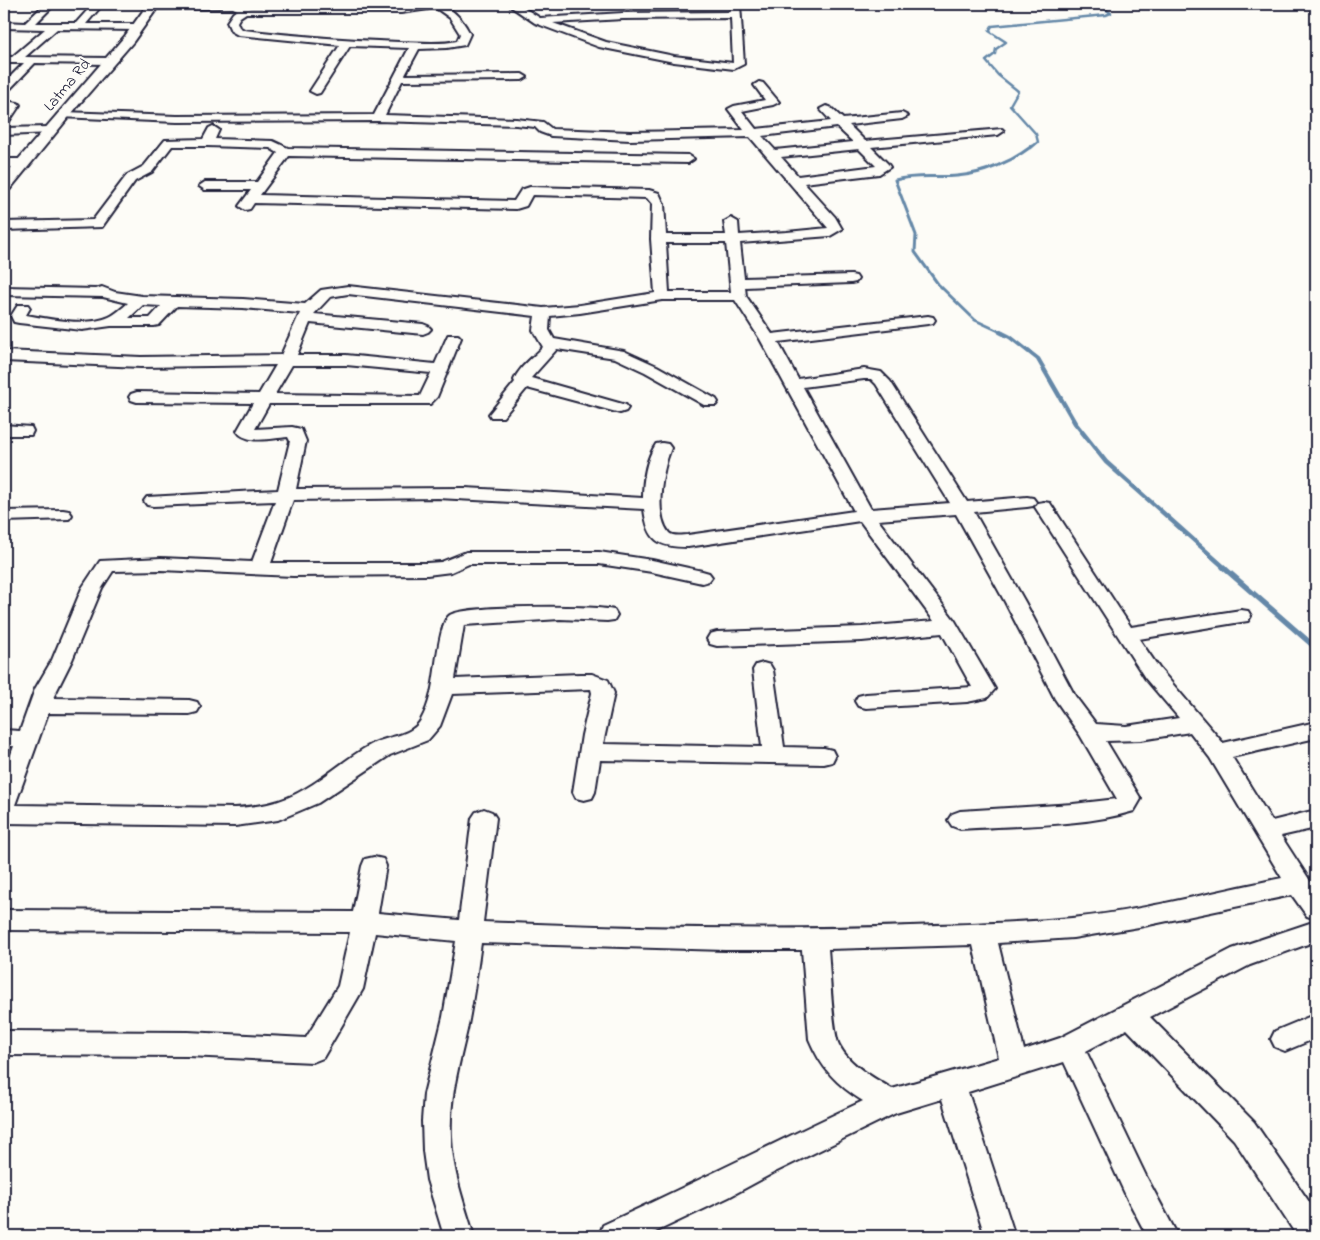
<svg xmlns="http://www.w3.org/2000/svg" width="1320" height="1240" font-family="'Indie Flower',sans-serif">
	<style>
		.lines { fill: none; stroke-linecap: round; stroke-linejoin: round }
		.stream-far3 { stroke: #6588a8; stroke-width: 2.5 }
		.stream-far2 { stroke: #6588a8; stroke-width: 3 }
		.stream-far1 { stroke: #6588a8; stroke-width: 4.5 }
		.stream { stroke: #6588a8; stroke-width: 5.5 }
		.minor-casing { stroke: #22223b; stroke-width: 4 }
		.tertiary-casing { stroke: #22223b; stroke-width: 4 }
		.minor { fill: #fdfcf7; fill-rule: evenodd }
		.tertiary { fill: #fdfcf7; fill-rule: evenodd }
		.labels { text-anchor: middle; stroke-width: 4; stroke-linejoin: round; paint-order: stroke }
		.far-street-label { font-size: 16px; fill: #22223b; stroke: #fdfcf7 }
	</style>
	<rect width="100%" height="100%" fill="#fdfcf7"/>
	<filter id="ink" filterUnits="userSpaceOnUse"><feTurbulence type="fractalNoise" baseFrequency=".02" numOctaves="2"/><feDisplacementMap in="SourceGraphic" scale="10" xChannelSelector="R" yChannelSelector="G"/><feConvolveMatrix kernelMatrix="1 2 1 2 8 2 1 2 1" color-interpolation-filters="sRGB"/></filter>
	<g filter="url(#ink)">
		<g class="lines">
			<path class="stream-far3" d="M 1031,148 L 1038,142 L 1036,134 L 1010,105 L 1018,91 L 998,75 L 986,61 L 995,54 L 996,49 L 1006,42 L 989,31 L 992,26 L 1106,15 L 1111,13 L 1105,9 L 1117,4"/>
			<path class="stream-far2" d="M 1003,333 L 975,320 L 938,284 L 915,252 L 916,235 L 895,180 C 916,174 936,178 957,176 C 983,174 1011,162 1032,146"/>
			<path class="stream-far1" d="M 1000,332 L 1010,337 L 1038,359 L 1075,423 L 1106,462 L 1225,568"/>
			<path class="stream" d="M 1223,567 L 1316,648"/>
			<g class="minor-casing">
				<g id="minor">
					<path d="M 45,4 L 55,4 L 36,23 L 76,23 L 93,4 L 103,4 L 86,24 L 138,24 L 143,27 L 138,30 L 57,29 L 25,57 L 108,58 L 113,61 L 108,64 L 35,63 L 8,91 L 4,92 L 4,83 L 24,63 L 4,63 L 4,57 L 12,57 L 45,29 L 4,28 L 4,22 L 25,23 Z"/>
					<path d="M 150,4 L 238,4 L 252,8 L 401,7 L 428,4 L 454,4 L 447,7 C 457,14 465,23 470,34 L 465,45 L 447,48 L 419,49 L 405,75 L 522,74 L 527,77 L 522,80 L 402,81 L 385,115 L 516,119 L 543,122 L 552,129 L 630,132 L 744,130 L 728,109 L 734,106 L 765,100 L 754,85 L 759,82 L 763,83 L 779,102 L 773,105 L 742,111 L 756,129 L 831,121 L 820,109 L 826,106 L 830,107 L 843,119 L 902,113 L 908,116 L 902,119 L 849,125 L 865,141 L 1002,129 L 1004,131 L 998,135 L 871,147 L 888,164 L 890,167 L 879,174 L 804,183 L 835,217 L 842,229 L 830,236 L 740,243 L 744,278 L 851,275 L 856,276 L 858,279 L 856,282 L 851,283 L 745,287 L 746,296 L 772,334 L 928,316 L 933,317 L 935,320 L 933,323 L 928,324 L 778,342 L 798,379 L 864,369 L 881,372 L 890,381 L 967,502 L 1027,497 L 1033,498 L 1036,502 L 1033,506 L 1027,507 L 974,512 L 1025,602 L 1075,696 L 1096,724 L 1126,726 L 1179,718 L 1145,678 L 1035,507 L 1038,503 L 1044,502 L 1050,503 L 1131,627 L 1241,610 L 1248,611 L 1251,616 L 1248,621 L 1241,622 L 1139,639 L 1159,668 L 1223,743 L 1316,722 L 1316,738 L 1232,757 L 1272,821 L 1316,810 L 1316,828 L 1281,836 L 1316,890 L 1316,919 L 1307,916 L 1292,895 L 1139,927 L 1073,938 L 998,943 L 1024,1050 L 1060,1038 L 1232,949 L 1316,921 L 1316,941 L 1250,965 L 1150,1017 L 1254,1122 L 1316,1212 L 1316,1236 L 1297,1236 L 1234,1140 L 1127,1029 L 1086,1051 L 1147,1178 L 1178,1236 L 1147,1236 L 1127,1198 L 1064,1062 L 968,1092 L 1015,1236 L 985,1236 L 942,1099 L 896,1113 L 775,1172 L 729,1197 L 647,1236 L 599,1236 L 603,1225 C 691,1185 776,1142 863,1101 C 837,1085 821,1068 809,1039 L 802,950 L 725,950 L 481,943 C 477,972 473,1001 467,1030 C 459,1065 449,1099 451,1136 C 452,1171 464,1203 474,1236 L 444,1236 L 427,1180 L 423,1151 L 422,1121 L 424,1094 L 443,1017 L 456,941 L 375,933 L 363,989 L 323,1058 L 313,1062 L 188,1056 L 4,1055 L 4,1031 L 188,1032 L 306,1038 L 338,986 L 350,932 L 4,930 L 4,910 L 353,912 L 362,866 L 365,859 L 374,857 L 383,859 L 386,866 L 378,913 L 459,920 L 472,818 L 476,812 L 484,809 L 492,812 L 496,818 L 483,922 C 626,928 768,931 911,926 C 964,924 1018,923 1072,918 C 1142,911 1212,892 1282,878 L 1210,758 L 1190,732 L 1141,740 L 1106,741 L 1141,799 L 1134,811 C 1082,827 1015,825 960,829 L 952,826 L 948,820 L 952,814 L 960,811 L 1073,804 L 1117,799 L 1080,735 L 1055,699 L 1005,602 L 956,514 L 878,520 L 955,621 L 995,689 L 987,698 L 967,702 L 866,708 L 858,706 L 855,701 L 858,696 L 866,694 L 972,687 L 942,633 L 862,641 L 717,646 L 710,644 L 707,639 L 710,634 L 717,632 L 862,627 L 934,621 L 860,521 L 688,547 C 658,547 648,541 644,509 L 438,498 L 293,500 L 271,563 L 427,563 L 441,562 L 466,552 L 599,552 L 652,560 L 702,571 L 709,573 L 712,577 L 709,581 L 702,583 L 652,572 L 599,564 L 469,564 L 451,572 L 427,575 L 293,576 L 161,570 L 113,571 L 102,588 L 72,660 L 53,698 L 189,700 L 197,702 L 200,707 L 197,712 L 189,714 L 48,713 L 15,805 L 235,808 C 253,807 270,805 287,798 C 319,785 343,759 374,743 C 389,736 412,736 421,720 C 438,690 433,653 445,621 C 447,619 447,617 450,615 C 466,605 593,605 614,610 L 617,615 L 614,620 L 607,621 L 560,619 L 464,625 L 455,679 L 580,674 L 592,674 L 608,680 L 614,693 L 603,744 L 762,747 L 753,670 L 756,665 L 763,663 L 770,665 L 773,670 L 784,747 L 824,748 L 832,750 L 835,756 L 832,762 L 824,764 L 600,760 L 595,792 L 592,798 L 584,800 L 576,798 L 573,792 L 582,735 L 592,693 L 591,689 L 452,694 L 440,726 L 428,740 L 390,755 L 318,803 L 278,820 L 235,826 L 4,823 L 4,774 L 14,746 L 4,746 L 4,730 L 20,731 L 35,689 L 52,660 L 82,588 L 100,561 L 161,558 L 252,562 L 275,501 L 153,506 L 147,505 L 144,501 L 147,497 L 278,490 L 290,441 L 288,437 C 273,438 246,445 237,431 L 253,403 L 137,402 L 131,400 L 129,397 L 131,394 L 137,392 L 259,394 L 276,365 L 141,367 L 4,361 L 4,351 L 141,357 L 281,355 L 300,313 L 243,308 L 177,306 L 159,325 L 154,326 L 111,326 L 82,330 L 19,323 L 14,322 L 11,316 L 18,305 L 28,305 L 30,308 L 26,315 C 49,319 87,327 109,317 C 116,314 122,308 128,303 L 103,297 L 4,295 L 4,287 L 96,289 L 102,287 L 115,292 L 142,296 L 243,299 L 305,304 L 321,290 L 348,286 L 543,308 L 580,305 L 655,293 L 651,239 L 652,204 L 647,198 L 532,195 L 526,206 L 516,209 L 254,203 L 250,209 L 245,210 L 239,206 L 251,190 L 205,190 L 199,186 L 205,182 L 257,182 L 278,153 L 270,148 L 207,146 L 172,146 L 152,172 L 135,181 L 102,227 L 4,230 L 4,222 L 93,220 L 127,175 L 144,166 L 165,140 L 203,139 L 209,128 L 213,126 L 219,130 L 215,139 L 273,141 L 288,148 L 688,155 L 694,159 L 688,163 L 289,156 L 260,195 L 514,201 L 521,190 L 530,187 L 649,190 L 659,193 L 664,204 L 666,235 L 726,235 L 724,222 L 731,218 L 738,222 L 739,235 L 787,232 L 828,228 L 750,137 L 630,140 L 551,136 L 540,132 L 535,127 L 516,125 L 377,121 L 177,122 L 59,117 L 57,115 L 63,112 L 177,116 L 374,115 L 409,48 L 350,46 L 320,93 L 316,94 L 310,91 L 340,45 L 238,35 L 231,31 L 227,22 L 233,13 L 237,10 L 233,8 L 152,9 L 147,6 ZM 436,8 L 450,18 L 460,34 L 457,41 C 438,45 418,42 399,42 C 347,40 296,36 244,30 L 239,27 L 237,22 L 240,17 L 246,13 L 401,13 ZM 837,127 L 853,142 L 775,150 L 762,136 ZM 859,149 L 876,166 L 798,176 L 781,157 ZM 666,243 L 726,243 L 731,292 L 669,292 ZM 348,294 L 535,316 L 533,330 L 543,347 C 533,358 520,366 514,380 L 515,382 L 489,414 L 491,417 L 503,417 L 527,388 L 620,413 L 626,411 L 628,408 L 626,405 L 531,378 L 557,349 L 615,358 L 645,372 L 704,405 L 716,405 L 718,402 L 716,399 L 657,366 L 624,351 L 554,339 L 549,330 L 550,316 L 580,313 L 662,300 L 735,300 L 760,339 L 854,511 L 688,535 C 683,535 673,537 669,533 C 653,514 663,468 671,448 L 668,444 L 662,443 L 656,444 C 646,459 643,481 643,498 L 465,488 L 296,489 L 306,441 L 301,429 L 292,427 L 255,429 L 269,404 L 430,404 L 437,397 L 461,338 L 458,335 L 448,335 L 435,364 L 346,355 L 297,355 L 310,323 L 423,334 L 428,332 L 431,329 L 428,326 L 423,324 L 314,314 L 330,297 ZM 143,305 L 161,306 L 150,318 L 129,318 ZM 292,365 L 346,365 L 431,373 L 420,396 L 275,394 ZM 864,379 L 871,379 L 876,384 L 950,503 L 871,509 L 803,387 ZM 973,945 L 999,1058 L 892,1089 C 873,1077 850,1066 839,1045 C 832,1031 830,969 828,949 Z"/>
					<path d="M 507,4 L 518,4 L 540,18 L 623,13 L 731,12 L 730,4 L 740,4 L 744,64 L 734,69 L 674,62 L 599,47 L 535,23 ZM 731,18 L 733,63 L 674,56 L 606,42 L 553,23 L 623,19 Z"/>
					<path d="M 4,101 L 18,103 L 20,105 L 8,123 L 4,124 L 4,112 L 7,108 L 4,107 Z"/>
					<path d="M 49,127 L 53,129 L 55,131 L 53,133 L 4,135 L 4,128 Z"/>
					<path d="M 4,159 L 23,159 L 29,163 L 23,167 L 4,167 Z"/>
					<path d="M 4,425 L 31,427 L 33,431 L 31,435 L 4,435 Z"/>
					<path d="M 63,510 L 69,511 L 72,515 L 69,519 L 4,521 L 4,511 Z"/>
					<path d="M 1316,1014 L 1316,1038 L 1285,1051 L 1275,1047 L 1271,1039 L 1275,1031 Z"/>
				</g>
			</g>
			<g class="tertiary-casing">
				<path id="tertiary" d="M 148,4 L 160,4 L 133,42 L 81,102 L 10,189 L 4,191 L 4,176 L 125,36 Z"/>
			</g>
			<use href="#minor" class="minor"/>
			<use href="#tertiary" class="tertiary"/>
		</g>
	</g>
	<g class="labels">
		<g class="far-street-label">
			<text transform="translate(66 84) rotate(-50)" y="6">Latma Rd</text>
		</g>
	</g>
	<rect width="1320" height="1240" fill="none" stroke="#fdfcf7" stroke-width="20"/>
	<rect x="10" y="10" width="1300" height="1220" fill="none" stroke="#22223b" stroke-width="2" filter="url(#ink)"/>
</svg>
